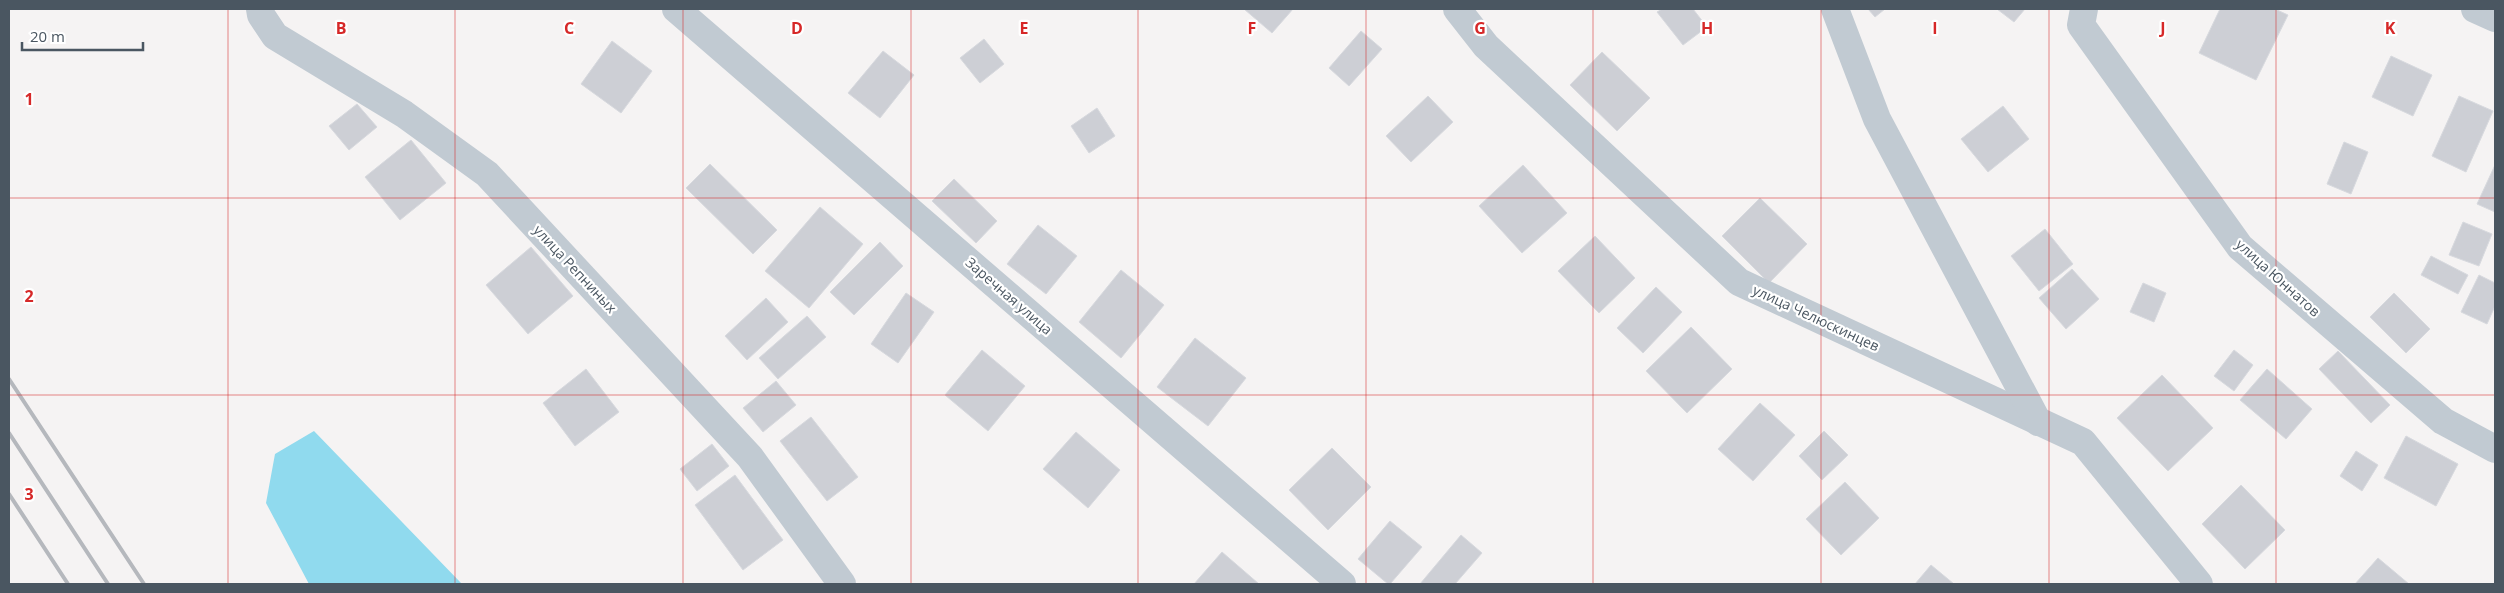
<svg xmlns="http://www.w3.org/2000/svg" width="2504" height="593" font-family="'Open Sans',sans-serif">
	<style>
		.water { fill: #90daee }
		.building { fill: #cdcfd5; stroke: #d7d9de }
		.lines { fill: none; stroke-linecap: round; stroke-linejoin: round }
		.minor { stroke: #c1cad2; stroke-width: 28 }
		.rail { stroke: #b5b8bd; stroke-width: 4 }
		.grid { fill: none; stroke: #d62828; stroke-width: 1; stroke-opacity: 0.55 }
		.labels { text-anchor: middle; stroke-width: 4.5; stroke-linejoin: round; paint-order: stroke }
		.street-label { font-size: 14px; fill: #4a5661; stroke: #fff }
		.grid-label { font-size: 16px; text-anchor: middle; font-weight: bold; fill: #d62828; stroke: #fff; stroke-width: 4.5; stroke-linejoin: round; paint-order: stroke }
	</style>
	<rect width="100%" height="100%" fill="#f5f3f3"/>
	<path class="water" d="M 314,431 L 461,583 L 462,584 L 309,584 L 266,503 L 275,454 Z"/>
	<g class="building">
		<path d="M 1244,9 L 1293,9 L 1272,33 Z"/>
		<path d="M 1662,9 L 1693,9 L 1707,27 L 1683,45 L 1657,12 Z"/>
		<path d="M 1868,9 L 1885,9 L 1875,17 Z"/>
		<path d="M 1997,9 L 2025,9 L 2014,22 Z"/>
		<path d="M 2220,9 L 2275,9 L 2288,15 L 2256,80 L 2199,53 Z"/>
		<path d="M 1361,31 L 1382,49 L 1349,86 L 1329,68 Z"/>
		<path d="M 984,39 L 1004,64 L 980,83 L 960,58 Z"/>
		<path d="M 612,41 L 652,71 L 621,113 L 581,84 Z"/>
		<path d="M 883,51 L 914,75 L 880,118 L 848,93 Z"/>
		<path d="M 1602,52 L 1650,98 L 1617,131 L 1570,85 Z"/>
		<path d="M 2391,56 L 2432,75 L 2413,116 L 2372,97 Z"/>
		<path d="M 1428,96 L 1453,122 L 1411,162 L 1386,136 Z"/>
		<path d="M 2459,96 L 2493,111 L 2466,172 L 2432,156 Z"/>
		<path d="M 357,104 L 377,127 L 349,150 L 329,126 Z"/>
		<path d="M 2003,106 L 2029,139 L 1988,172 L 1961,139 Z"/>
		<path d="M 1097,108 L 1115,136 L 1089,153 L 1071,126 Z"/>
		<path d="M 411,140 L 446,183 L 400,220 L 365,177 Z"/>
		<path d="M 2344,142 L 2368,152 L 2351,194 L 2327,184 Z"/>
		<path d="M 710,164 L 777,230 L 753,254 L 686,188 Z"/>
		<path d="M 1523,165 L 1567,213 L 1522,253 L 1479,206 Z"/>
		<path d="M 2495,165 L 2495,212 L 2477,204 Z"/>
		<path d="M 954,179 L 997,221 L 976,243 L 932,201 Z"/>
		<path d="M 1760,198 L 1807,244 L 1769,283 L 1722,236 Z"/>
		<path d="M 820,207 L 863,244 L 809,308 L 765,271 Z"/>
		<path d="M 2463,222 L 2492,234 L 2479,266 L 2449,255 Z"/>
		<path d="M 1038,225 L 1077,256 L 1046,294 L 1007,264 Z"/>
		<path d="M 2045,229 L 2073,264 L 2039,291 L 2011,256 Z"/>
		<path d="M 1595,236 L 1635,278 L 1599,313 L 1558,271 Z"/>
		<path d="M 880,242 L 903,266 L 854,315 L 830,292 Z"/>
		<path d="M 531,247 L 573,296 L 528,334 L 486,285 Z"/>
		<path d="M 2431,256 L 2468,275 L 2458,294 L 2421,275 Z"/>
		<path d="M 2072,269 L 2099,299 L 2066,329 L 2039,298 Z"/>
		<path d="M 1121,270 L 1164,305 L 1121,358 L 1079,322 Z"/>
		<path d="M 2479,275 L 2495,283 L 2495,306 L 2487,324 L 2461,312 Z"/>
		<path d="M 2143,283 L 2166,293 L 2154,322 L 2130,312 Z"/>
		<path d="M 1656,287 L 1682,312 L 1643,353 L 1617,328 Z"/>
		<path d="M 906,293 L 934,312 L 898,363 L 871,344 Z"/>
		<path d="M 2394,293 L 2430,329 L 2406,353 L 2370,317 Z"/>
		<path d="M 766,298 L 788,322 L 747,360 L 725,336 Z"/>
		<path d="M 807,316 L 826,337 L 778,379 L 759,358 Z"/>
		<path d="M 1691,327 L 1732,369 L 1687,413 L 1646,371 Z"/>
		<path d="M 1195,338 L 1246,378 L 1208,426 L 1157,387 Z"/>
		<path d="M 982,350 L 1025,386 L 988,431 L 945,395 Z"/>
		<path d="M 2234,350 L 2253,365 L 2234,391 L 2214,376 Z"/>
		<path d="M 2338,351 L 2390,405 L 2371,423 L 2319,369 Z"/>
		<path d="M 586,369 L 619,412 L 575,446 L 543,403 Z"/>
		<path d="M 2267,369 L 2312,409 L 2286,439 L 2240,400 Z"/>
		<path d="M 2162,375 L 2213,428 L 2168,471 L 2117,418 Z"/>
		<path d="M 776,381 L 796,405 L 763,432 L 743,408 Z"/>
		<path d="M 1760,403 L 1795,435 L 1753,481 L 1718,449 Z"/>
		<path d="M 811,417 L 858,477 L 827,501 L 780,441 Z"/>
		<path d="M 1824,431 L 1848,455 L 1822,480 L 1799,456 Z"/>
		<path d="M 1076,432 L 1120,470 L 1088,508 L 1043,469 Z"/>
		<path d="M 2406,436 L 2458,464 L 2436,506 L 2384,478 Z"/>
		<path d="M 712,444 L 729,466 L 697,491 L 680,469 Z"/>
		<path d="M 1332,448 L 1371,487 L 1328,530 L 1289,490 Z"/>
		<path d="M 2356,451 L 2378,465 L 2362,491 L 2340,476 Z"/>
		<path d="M 735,475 L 783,540 L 743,570 L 695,505 Z"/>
		<path d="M 1845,482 L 1879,518 L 1841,555 L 1806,519 Z"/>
		<path d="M 2241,485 L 2285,530 L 2245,569 L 2202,524 Z"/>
		<path d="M 1390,521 L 1422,547 L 1390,584 L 1388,584 L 1358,559 Z"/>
		<path d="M 1461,535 L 1482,553 L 1455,584 L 1420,584 Z"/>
		<path d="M 1222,552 L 1259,584 L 1194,584 Z"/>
		<path d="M 2378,558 L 2409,584 L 2355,584 Z"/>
		<path d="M 1931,565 L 1954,584 L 1915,584 Z"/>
	</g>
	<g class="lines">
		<g class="minor">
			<path d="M 260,9 L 261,15 L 275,36 L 404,114 L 487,174 L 750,457 L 842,584"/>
			<path d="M 676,9 L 1342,584"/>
			<path d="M 1457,9 L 1486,46 L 1739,282 L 2083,442 L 2199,584"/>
			<path d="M 1835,9 L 1877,119 L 2038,422"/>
			<path d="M 2084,9 L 2081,25 L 2240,247 L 2443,421 L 2495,449"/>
			<path d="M 2475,9 L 2495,18"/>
		</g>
		<g class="rail">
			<path d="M 9,379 L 144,584"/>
			<path d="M 9,433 L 108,584"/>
			<path d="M 9,494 L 68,584"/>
		</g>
	</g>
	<path class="grid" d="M 228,9 L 228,584M 455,9 L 455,584M 683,9 L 683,584M 911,9 L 911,584M 1138,9 L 1138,584M 1366,9 L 1366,584M 1593,9 L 1593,584M 1821,9 L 1821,584M 2049,9 L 2049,584M 2276,9 L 2276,584M 9,198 L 2495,198M 9,395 L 2495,395"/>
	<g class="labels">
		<g class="street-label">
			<text transform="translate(575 269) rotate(47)" y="5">улица Репниных</text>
			<text transform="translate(2278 278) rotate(42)" y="5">улица Юннатов</text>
			<text transform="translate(1009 296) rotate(41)" y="5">Заречная улица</text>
			<text transform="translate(1816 318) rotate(25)" y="5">улица Челюскинцев</text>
		</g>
	</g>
	<g class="grid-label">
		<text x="341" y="34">B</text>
		<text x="569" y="34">C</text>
		<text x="797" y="34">D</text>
		<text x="1024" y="34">E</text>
		<text x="1252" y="34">F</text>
		<text x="1480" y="34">G</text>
		<text x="1707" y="34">H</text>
		<text x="1935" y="34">I</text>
		<text x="2163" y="34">J</text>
		<text x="2390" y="34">K</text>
		<text x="29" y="105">1</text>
		<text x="29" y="302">2</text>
		<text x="29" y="500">3</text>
	</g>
	<rect width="2504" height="593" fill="none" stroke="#4a5661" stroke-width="20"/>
	<path d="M22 42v8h121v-8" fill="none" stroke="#4a5661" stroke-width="2.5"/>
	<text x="30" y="42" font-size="15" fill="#4a5661" stroke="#ffffff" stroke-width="4" paint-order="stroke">20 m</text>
</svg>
